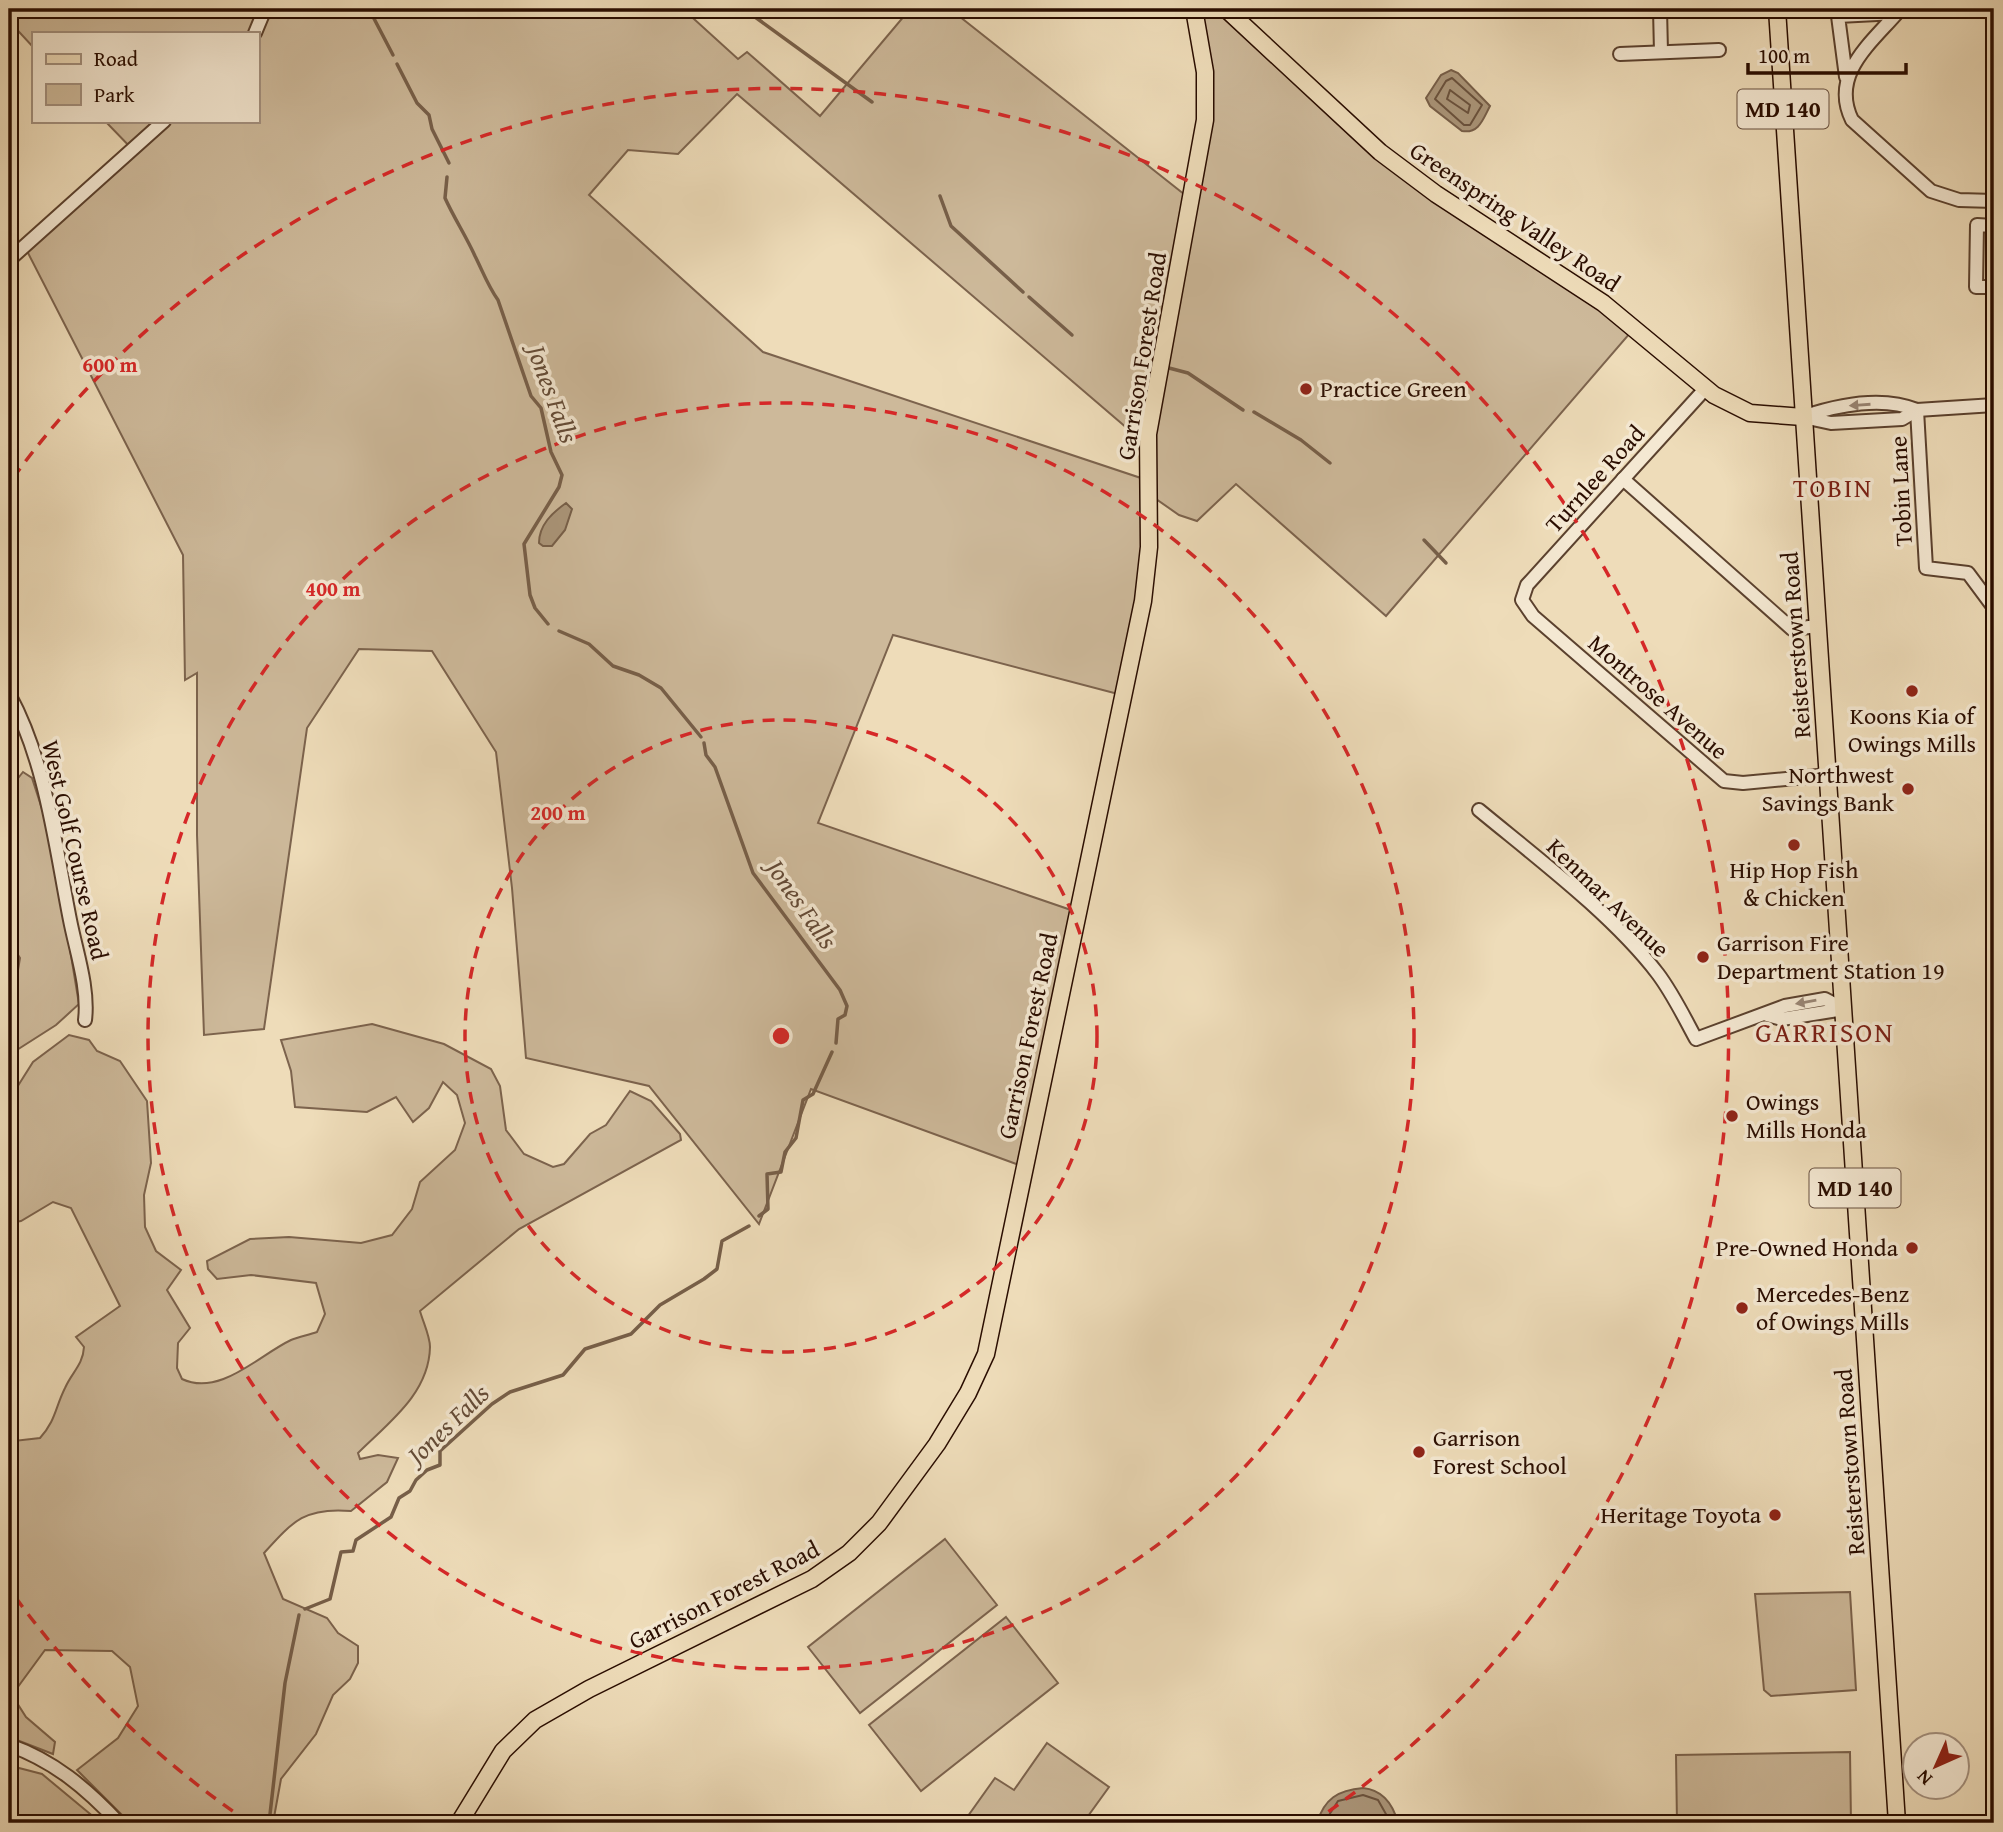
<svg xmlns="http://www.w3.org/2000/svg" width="2003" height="1832" font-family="'Gentium Book Plus',serif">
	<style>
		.green { fill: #cdb99a; stroke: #7c634d; stroke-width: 2; fill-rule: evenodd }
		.water { fill: #ab967a; stroke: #775f49; stroke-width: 2 }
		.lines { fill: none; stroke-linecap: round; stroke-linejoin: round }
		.shore { stroke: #6a523d; stroke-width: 2 }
		.stream { stroke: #775f49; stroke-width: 3.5 }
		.minor-casing { stroke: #5b412e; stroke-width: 16 }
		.major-casing { stroke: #2a0d00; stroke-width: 19 }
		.minor { stroke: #f4e8d2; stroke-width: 12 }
		.major { stroke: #eedcb9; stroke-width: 16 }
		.oneway { fill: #998574 }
		.ring { fill: none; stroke: #d62828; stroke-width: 3.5; stroke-dasharray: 12 9 }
		.poi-dot { fill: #8f2418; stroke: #f4e8d2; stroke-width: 2.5 }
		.labels { text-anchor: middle; stroke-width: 7; stroke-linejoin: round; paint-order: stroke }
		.shield { fill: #f4e8d2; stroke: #674f3f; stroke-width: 2 }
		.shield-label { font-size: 23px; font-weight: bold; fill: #2a0d00 }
		.street-label { font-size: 24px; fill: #2a0d00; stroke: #f4e8d2 }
		.poi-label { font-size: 24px; fill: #2a0d00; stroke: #f4e8d2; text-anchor: start }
		.water-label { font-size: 26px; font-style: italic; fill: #644b37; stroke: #f4e8d2 }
		.neighbourhood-label { font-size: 26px; letter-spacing: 2px; fill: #7a1f14; stroke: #f4e8d2 }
		.quarter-label { font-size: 28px; letter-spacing: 2px; fill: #7a1f14; stroke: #f4e8d2 }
		.centre { fill: #d62828; stroke: #f4e8d2; stroke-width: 3.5 }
		.ring-label { font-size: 21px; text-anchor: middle; font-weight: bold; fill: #d62828; stroke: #f4e8d2; stroke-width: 7; stroke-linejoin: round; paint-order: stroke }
	</style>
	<rect width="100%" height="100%" fill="#eedcb9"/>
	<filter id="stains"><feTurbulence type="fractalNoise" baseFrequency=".00286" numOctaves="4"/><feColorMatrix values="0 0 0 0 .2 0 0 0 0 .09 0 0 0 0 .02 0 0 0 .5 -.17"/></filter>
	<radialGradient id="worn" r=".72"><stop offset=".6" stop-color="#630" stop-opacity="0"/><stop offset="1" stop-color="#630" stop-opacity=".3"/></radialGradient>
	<g class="green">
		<path d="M 9,9 L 683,9 L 738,59 L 747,52 L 820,116 L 910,9 L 950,9 L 1194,202 L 1201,10 L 1217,9 L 1349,133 L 1631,332 L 1386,616 L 1236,484 L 1197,521 L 1179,515 L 1143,490 L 1142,570 L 1118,694 L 893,635 L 818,823 L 1071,910 L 1019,1165 L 811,1089 L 759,1224 L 649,1086 L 526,1058 L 512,888 L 496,752 L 432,651 L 359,649 L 307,728 L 264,1029 L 204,1035 L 197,835 L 197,673 L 185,680 L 183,555 L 27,251 L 135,152 L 105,121 L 257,121 L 257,33 L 33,33 L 33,47 L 9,21 ZM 737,94 L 1142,441 L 1141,478 L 763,352 L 589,195 L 628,150 L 678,154 Z"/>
		<path d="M 23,772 L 32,778 L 52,840 L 79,1004 L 56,1025 L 9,1055 L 9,979 L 17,976 L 20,958 L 9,941 L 9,798 L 15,782 Z"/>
		<path d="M 372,1024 L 444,1044 L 491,1069 L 500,1086 L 506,1130 L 524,1154 L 553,1167 L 564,1164 L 590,1134 L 606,1125 L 630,1091 L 651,1101 L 680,1134 L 681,1140 L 519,1229 L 420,1311 C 423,1322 430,1336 430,1347 C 429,1394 388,1423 358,1453 L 360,1459 L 378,1455 L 398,1458 L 387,1482 L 351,1511 C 305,1507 293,1521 264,1553 L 283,1599 L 327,1618 L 338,1633 L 358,1646 L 358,1663 L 350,1679 L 333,1695 L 316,1734 L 281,1779 L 273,1823 L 130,1823 L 77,1770 L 118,1738 L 138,1706 L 130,1667 L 112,1651 L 45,1650 L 12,1695 L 26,1717 L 55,1742 L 53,1754 L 9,1737 L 9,1433 L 14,1441 L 40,1438 C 56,1420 55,1408 65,1388 C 72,1372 83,1365 84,1347 L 76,1337 L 120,1306 L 71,1208 L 53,1202 L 21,1221 L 9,1223 L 9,1100 L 33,1062 L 69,1035 L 89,1040 L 97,1051 L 120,1061 L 147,1101 L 151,1163 L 144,1195 L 145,1227 L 156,1251 L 181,1270 L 167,1290 L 190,1328 L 178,1343 L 177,1368 L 182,1379 C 220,1397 259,1355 291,1340 C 299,1337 308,1335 317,1332 L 325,1314 L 316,1283 L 251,1275 L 217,1279 L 208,1269 L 207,1261 L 250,1239 L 289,1237 L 361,1243 L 392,1235 L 412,1209 L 420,1182 L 455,1150 L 465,1123 L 457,1095 L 443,1082 L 429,1108 L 413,1122 L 396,1097 L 367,1112 L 295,1107 L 291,1071 L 281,1040 Z"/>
		<path d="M 945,1539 L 997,1605 L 860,1713 L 808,1647 Z"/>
		<path d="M 1850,1592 L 1856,1690 L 1771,1696 L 1764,1690 L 1755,1594 Z"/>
		<path d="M 1006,1617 L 1058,1683 L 921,1791 L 869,1725 Z"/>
		<path d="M 1047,1743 L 1109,1787 L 1083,1823 L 963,1823 L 995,1778 L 1014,1790 Z"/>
		<path d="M 1850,1752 L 1851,1823 L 1677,1823 L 1676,1755 Z"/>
		<path d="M 19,1768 L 42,1774 L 101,1823 L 9,1823 L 9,1775 Z"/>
	</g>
	<g class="water">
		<path d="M 1451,70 L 1458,73 L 1490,106 C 1483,119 1479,134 1462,131 L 1430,106 L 1426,98 L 1441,75 Z"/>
		<path d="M 566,503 L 572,509 L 565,530 L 552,546 L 543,546 L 539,543 C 539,525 552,513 566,503 Z"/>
		<path d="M 1363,1788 C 1383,1790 1393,1804 1398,1823 L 1317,1823 C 1324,1799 1338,1790 1363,1788 Z"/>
	</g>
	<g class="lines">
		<g class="shore">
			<path d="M 1452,78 L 1482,105 L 1470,125 L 1464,125 L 1435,99 L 1446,81 Z"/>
			<path d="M 1450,90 L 1470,105 L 1468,113 L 1447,99 Z"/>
			<path d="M 1324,1823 L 1338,1801 L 1363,1795 L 1378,1800 L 1391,1823"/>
		</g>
		<g class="stream">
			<path d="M 369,9 L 393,55"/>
			<path d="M 672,9 L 677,13"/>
			<path d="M 744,9 L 872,102"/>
			<path d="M 397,64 L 417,103 L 429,115 L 432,129 L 449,163"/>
			<path d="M 447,177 L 445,198 C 454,218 466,236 475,256 C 483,272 488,286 498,300 L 531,396 L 541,408 L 551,452 L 562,475 L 559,487 L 524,544 L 530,595 L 535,608 L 548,624"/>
			<path d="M 940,196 L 951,226 L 1023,292"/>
			<path d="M 1029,297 L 1072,335"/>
			<path d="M 1169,368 L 1188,373 L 1243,410"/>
			<path d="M 1254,412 L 1301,440 L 1330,463"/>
			<path d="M 1424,540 L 1446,563"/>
			<path d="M 559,631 L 589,644 L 613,666 L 639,675 L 661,688 L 701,737"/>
			<path d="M 704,743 L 706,755 L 715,767 L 753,873 L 840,990 L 847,1006 L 845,1015 L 838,1019 L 836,1043"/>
			<path d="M 759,1216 L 768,1209 L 767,1174 L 781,1172 L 785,1152 L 796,1138 L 803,1100 L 813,1094 L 832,1052"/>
			<path d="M 305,1609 L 330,1599 L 341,1552 L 353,1551 L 356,1540 L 391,1517 L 399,1498 L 410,1491 L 416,1480 L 427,1470 L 440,1465 L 440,1451 L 492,1404 L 510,1392 L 563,1375 L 585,1349 L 631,1334 L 660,1305 L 704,1279 L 717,1269 L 722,1241 L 749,1226"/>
			<path d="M 269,1823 L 285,1683 L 299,1615"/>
		</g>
		<g class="minor-casing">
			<g id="minor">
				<path d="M 1660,9 L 1661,52"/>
				<path d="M 255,33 L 265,9"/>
				<path d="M 1620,54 L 1719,50"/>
				<path d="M 1846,77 L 1838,16 L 1897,13 C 1870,44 1830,75 1852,120 L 1931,191 L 1959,200 L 1994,201"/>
				<path d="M 1994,226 L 1977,225 L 1976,287 L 1994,287"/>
				<path d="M 9,260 L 164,121"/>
				<path d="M 1705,389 L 1527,585 L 1522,600 L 1533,616 L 1724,781 L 1743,783 L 1828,775"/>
				<path d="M 1917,410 L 1926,568 L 1968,573 L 1994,608"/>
				<path d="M 1805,416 C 1838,405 1883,396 1917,410"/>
				<path d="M 1803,417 L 1831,423 L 1902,419 L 1917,410 L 1994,405"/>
				<path d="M 1623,479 L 1792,629 L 1818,626"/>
				<path d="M 9,694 C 46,762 55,844 70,920 C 76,951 89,988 85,1020"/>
				<path d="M 1479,810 C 1537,858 1613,915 1658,974 C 1673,994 1684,1017 1696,1039 L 1785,1006 L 1825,999 L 1844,1009"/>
				<path d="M 1767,1015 L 1782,1019 L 1844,1009"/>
				<path d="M 9,1745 C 54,1761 86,1788 119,1823"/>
			</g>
		</g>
		<g class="major-casing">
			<g id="major">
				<path d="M 1226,9 L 1380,152 L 1436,194 L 1603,303 L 1714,395 L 1750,413 L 1803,417"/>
				<path d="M 1777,9 L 1897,1823"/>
				<path d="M 459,1823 L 503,1751 L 535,1720 L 589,1689 L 812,1579 L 849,1553 L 879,1523 L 937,1444 L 968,1393 L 986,1354 L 1143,601 L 1149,547 L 1148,434 L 1205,120 L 1205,72 L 1194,9"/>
			</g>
		</g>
		<use href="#minor" class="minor"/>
		<use href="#major" class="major"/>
	</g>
	<defs><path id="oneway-solid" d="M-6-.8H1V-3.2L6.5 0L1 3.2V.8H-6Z" transform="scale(1.75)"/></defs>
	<g class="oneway">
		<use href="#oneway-solid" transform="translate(1860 405) rotate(176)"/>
		<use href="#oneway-solid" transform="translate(1806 1002) rotate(170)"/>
	</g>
	<g class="ring">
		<circle cx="781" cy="1036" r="316"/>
		<circle cx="781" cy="1036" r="633"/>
		<path d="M250 1823A949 949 0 0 1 13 1594M13 478A949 949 0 1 1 1312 1823"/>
	</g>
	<g class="poi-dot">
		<circle cx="1306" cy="389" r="7"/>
		<circle cx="1912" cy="691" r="7"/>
		<circle cx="1908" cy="789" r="7"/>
		<circle cx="1794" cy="845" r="7"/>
		<circle cx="1703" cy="957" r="7"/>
		<circle cx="1732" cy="1116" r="7"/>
		<circle cx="1912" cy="1248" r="7"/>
		<circle cx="1742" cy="1308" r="7"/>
		<circle cx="1419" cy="1452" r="7"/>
		<circle cx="1775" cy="1515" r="7"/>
	</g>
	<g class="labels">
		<g class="shield">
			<rect x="1737.5" y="89.5" width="91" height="39" rx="5"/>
			<rect x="1809.5" y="1168.5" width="91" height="39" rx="5"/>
		</g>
		<g class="shield-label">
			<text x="1783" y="117">MD 140</text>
			<text x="1855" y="1196">MD 140</text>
		</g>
		<g class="street-label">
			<text transform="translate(1515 217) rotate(34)" y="8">Greenspring Valley Road</text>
			<text transform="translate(1142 356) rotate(-81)" y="8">Garrison Forest Road</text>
			<text transform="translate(1595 479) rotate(-48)" y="8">Turnlee Road</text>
			<text transform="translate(1901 491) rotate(-93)" y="8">Tobin Lane</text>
			<text transform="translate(1796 645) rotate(-94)" y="8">Reisterstown Road</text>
			<text transform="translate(1658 697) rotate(41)" y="8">Montrose Avenue</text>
			<text transform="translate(75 850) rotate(77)" y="8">West Golf Course Road</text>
			<text transform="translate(1608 898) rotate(44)" y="8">Kenmar Avenue</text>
			<text transform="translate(1028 1036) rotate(-78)" y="8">Garrison Forest Road</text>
			<text transform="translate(1850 1462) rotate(-94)" y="8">Reisterstown Road</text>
			<text transform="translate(724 1595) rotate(-27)" y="8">Garrison Forest Road</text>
		</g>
		<g class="poi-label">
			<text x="1320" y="397">Practice Green</text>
			<text x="1912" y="724" text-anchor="middle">Koons Kia of<tspan x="1912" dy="28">Owings Mills</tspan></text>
			<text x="1894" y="783" text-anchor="end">Northwest<tspan x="1894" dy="28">Savings Bank</tspan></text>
			<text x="1794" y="878" text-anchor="middle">Hip Hop Fish<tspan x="1794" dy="28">&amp; Chicken</tspan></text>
			<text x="1717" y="951">Garrison Fire<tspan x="1717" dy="28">Department Station 19</tspan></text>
			<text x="1746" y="1110">Owings<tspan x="1746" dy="28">Mills Honda</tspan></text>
			<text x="1898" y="1256" text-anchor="end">Pre-Owned Honda</text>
			<text x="1756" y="1302">Mercedes-Benz<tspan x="1756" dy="28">of Owings Mills</tspan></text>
			<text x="1433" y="1446">Garrison<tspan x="1433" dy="28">Forest School</tspan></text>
			<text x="1761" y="1523" text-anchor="end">Heritage Toyota</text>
		</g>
		<g class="water-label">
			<text transform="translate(553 394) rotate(70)" y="9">Jones Falls</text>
			<text transform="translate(802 904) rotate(55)" y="9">Jones Falls</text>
			<text transform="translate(448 1424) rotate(-44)" y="9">Jones Falls</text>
		</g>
		<g class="neighbourhood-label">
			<text x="1833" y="497">TOBIN</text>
		</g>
		<g class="quarter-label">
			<text x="1825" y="1042">GARRISON</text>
		</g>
	</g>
	<circle cx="781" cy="1036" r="10" class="centre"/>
	<g class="ring-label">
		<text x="110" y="372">600 m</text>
		<text x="333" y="596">400 m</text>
		<text x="558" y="820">200 m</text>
	</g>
	<rect width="2003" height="1832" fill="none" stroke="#eedcb9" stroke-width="35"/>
	<rect x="10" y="10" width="1982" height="1811" fill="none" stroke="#2a0d00" stroke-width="3.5"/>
	<rect x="18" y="18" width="1968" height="1797" fill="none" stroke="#2a0d00" stroke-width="2"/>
	<rect x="32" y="32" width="228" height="91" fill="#f4e8d2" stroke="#a3907e" stroke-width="2"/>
	<rect x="46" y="54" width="35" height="10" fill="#eedcb9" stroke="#a3907e" stroke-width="2"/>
	<text x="94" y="66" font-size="21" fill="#2a0d00">Road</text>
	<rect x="46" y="84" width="35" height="21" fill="#cdb99a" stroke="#a3907e" stroke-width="2"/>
	<text x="94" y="102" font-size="21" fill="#2a0d00">Park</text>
	<g transform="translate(1936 1766) rotate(225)"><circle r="33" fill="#f4e8d2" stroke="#a3907e" stroke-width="2"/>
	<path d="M0-5L12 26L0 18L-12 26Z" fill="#8f2418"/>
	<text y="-10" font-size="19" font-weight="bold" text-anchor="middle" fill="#2a0d00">N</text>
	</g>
	<path d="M1748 63v10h158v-10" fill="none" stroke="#2a0d00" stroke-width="3.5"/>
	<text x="1758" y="63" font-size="21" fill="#2a0d00" stroke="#f4e8d2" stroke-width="5" paint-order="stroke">100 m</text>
	<rect width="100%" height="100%" filter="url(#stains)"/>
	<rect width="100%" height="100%" fill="url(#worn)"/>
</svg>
